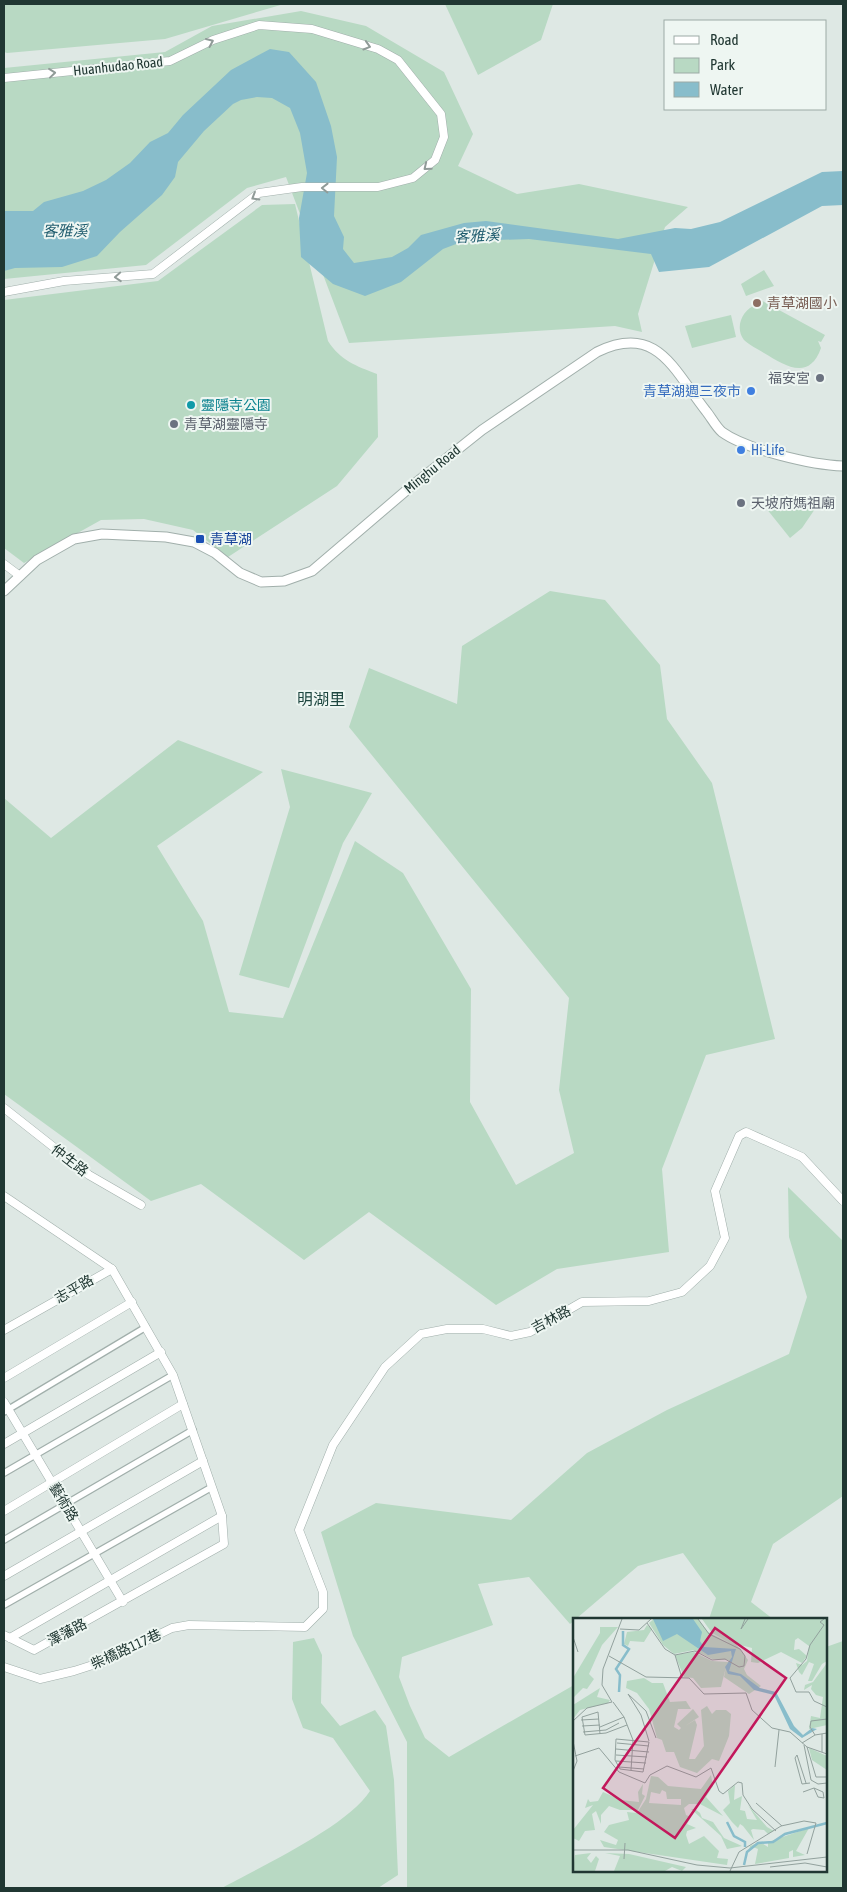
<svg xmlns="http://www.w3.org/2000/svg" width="847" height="1892" font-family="'Asap Condensed','Noto Sans TC',sans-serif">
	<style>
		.green { fill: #b8d9c3 }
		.water { fill: #88bdcb }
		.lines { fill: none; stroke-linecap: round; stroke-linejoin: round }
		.pedestrian-casing { stroke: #a1afab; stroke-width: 8 }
		.minor-casing { stroke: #a1afab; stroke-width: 9 }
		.tertiary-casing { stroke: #a1afab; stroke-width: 11 }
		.pedestrian { stroke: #fff; stroke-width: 5.5 }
		.minor { stroke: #fff; stroke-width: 8 }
		.tertiary { stroke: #fff; stroke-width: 9 }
		.oneway { stroke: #909b98 }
		.education-dot { fill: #8d6e63; stroke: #eef6f2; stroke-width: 2 }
		.worship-dot { fill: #6b7280; stroke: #eef6f2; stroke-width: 2 }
		.shop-dot { fill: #3f7fe0; stroke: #eef6f2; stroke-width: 2 }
		.culture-dot { fill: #0f9aa8; stroke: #eef6f2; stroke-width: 2 }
		.transit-dot { fill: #1a4fb4; stroke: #eef6f2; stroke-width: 2 }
		.labels { text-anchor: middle; stroke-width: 4; stroke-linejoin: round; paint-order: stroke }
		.street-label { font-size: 14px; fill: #203732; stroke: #eef6f2 }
		.education-label { font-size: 14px; fill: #785e54; stroke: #eef6f2; text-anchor: start }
		.worship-label { font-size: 14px; fill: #5b616d; stroke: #eef6f2; text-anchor: start }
		.shop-label { font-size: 14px; fill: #366cbe; stroke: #eef6f2; text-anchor: end }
		.culture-label { font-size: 14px; fill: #0d838f; stroke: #eef6f2; text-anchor: start }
		.transit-label { font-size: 14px; fill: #164399; stroke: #eef6f2; text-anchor: start }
		.water-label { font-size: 15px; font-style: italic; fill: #1f5c6e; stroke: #eef6f2 }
		.quarter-label { font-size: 16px; fill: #1e4740; stroke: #eef6f2 }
		.inset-river { fill: none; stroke: #88bdcb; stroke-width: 2.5 }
		.inset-road { fill: none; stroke: #92a19d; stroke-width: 1 }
		.view { fill: #c2185b; fill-opacity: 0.15; stroke: #c2185b; stroke-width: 2.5 }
		.inset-edge { fill: none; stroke: #203732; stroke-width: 2.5 }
	</style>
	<rect width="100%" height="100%" fill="#dee8e4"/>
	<g class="green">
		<path d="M 4,4 L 284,4 L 165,39 L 7,53 L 4,52 Z"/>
		<path d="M 445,4 L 553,4 L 541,40 L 478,75 Z"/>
		<path d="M 301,11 L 366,26 L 444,72 L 473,134 L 458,166 L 517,194 L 579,184 L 688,207 L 665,227 L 638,314 L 642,332 L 615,326 L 349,343 L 286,177 L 247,188 L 146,265 L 4,279 L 4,68 L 165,52 L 212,26 Z"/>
		<path d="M 295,204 L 328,341 C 340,360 356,366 377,374 L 378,437 L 337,486 L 228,557 L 193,530 L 144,519 L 101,520 L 24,563 L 4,548 L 4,300 L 158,281 L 262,205 Z"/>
		<path d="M 764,270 L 774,286 L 746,296 L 741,284 Z"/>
		<path d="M 757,298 L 825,335 L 821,342 L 818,341 L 821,348 C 809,382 784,365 764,353 C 758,349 749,345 744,340 C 734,327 743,309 756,305 L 753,303 Z"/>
		<path d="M 731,315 L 736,337 L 692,348 L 685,326 Z"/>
		<path d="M 772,495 L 817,506 L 802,528 L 790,538 L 762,503 Z"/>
		<path d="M 550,591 L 605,600 L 660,665 L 667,719 L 712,783 L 775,1039 L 706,1055 L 662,1169 L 669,1252 L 557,1269 L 496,1305 L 369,1212 L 304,1260 L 201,1184 L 151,1201 L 4,1094 L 4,798 L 51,838 L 178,740 L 263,772 L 157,846 L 203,921 L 229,1012 L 283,1018 L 355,841 L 403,873 L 471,989 L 470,1102 L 516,1185 L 574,1153 L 559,1090 L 569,998 L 349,727 L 369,668 L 457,704 L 462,646 Z"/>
		<path d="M 281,769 L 372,793 L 343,843 L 289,988 L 239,975 L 290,807 Z"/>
		<path d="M 788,1187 L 843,1241 L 843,1496 L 773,1544 L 751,1602 L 773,1619 L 709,1619 L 716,1598 L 683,1553 L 638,1566 L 570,1624 L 529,1577 L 478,1584 L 493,1625 L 402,1657 L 399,1677 L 410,1706 L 425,1738 L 449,1757 L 574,1685 L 574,1871 L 826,1871 L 826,1647 L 843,1641 L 843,1888 L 407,1888 L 407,1742 L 353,1636 L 321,1532 L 376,1503 L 511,1520 L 587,1453 L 667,1410 L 789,1354 L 807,1297 L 789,1237 Z"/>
		<path d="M 314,1638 L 322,1655 L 321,1703 L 340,1726 L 375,1710 L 386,1726 L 394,1780 L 398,1875 L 378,1888 L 222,1888 C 260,1867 348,1826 370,1791 L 333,1738 L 303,1728 L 292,1699 L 293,1642 Z"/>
	</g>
	<path class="water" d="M 270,49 L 289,52 L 316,82 L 331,126 L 337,157 L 334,216 L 344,237 L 343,249 L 354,263 L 392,257 L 408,248 L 421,235 L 464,223 L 486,221 L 618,239 L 675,228 L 691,229 L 720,222 L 822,172 L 843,171 L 843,205 L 822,206 L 709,267 L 659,272 L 651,254 L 529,239 L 464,241 L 443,249 L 401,282 L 365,296 L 333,284 L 301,257 L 299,218 L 307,173 L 300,133 L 290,108 L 272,98 L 257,97 L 241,100 L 233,104 L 204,131 L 178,162 L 175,177 L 162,195 L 120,232 L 97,256 L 62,267 L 15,268 L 4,271 L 4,211 L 33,211 L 44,202 L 83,191 L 106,180 L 130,163 L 150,142 L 168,133 L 183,115 L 231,70 Z"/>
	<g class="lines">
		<g class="pedestrian-casing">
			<g id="pedestrian">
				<path d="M 4,1412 L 146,1327"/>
				<path d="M 4,1473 L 173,1375"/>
				<path d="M 4,1540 L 193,1430"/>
				<path d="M 4,1605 L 212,1487"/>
			</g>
		</g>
		<g class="minor-casing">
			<g id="minor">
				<path d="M 4,78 L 170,61 L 213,40 L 259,25 L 312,29 L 378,49 L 398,60 L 441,114 L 444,137 L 435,160 L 413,178 L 378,187 L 302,187 L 259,193 L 153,274 L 64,281 L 4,292"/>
				<path d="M 4,564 L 20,576"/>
				<path d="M 4,1108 L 89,1175 L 141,1205"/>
				<path d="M 4,1196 L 112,1269"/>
				<path d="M 4,1330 L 112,1269 L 173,1375 L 222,1516 L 224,1544 L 34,1650 L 4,1635"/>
				<path d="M 4,1378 L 132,1302"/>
				<path d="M 4,1402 L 123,1602"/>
				<path d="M 4,1444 L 161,1352"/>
				<path d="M 4,1511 L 183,1404"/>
				<path d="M 4,1576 L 203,1461"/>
				<path d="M 10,1638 L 222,1516"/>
				<path d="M 4,1667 L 40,1679 L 74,1671 L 102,1662 L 172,1628 L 189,1625 L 305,1627 L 323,1609 L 323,1592 L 299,1530 L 333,1445 L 385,1367 L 421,1334 L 447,1329 L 483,1329 L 511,1336 L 530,1332 L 582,1302 L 649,1301 L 682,1292 L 710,1266 L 725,1238 L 715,1191 L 739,1136 L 746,1132 L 802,1157 L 843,1201"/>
			</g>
		</g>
		<g class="tertiary-casing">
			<path id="tertiary" d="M 4,591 L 37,560 L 74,539 L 102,534 L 166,537 L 194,542 L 215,553 L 240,573 L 261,582 L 284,581 L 312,571 L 408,489 L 482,430 L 597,352 C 657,323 673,369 706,411 C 711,417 716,427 722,432 C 747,450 813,465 843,466"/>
		</g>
		<use href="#pedestrian" class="pedestrian"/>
		<use href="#minor" class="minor"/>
		<use href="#tertiary" class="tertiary"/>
	</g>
	<defs><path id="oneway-chevron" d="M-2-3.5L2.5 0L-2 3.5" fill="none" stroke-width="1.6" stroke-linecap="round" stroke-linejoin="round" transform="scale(1.25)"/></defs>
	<g class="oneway">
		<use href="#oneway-chevron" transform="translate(210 42) rotate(-24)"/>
		<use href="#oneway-chevron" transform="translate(367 46) rotate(17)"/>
		<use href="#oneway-chevron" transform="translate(52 73) rotate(-6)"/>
		<use href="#oneway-chevron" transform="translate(427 167) rotate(141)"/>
		<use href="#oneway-chevron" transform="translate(325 188) rotate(-179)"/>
		<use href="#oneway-chevron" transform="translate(255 197) rotate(149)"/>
		<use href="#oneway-chevron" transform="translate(118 277) rotate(176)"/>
	</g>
	<circle class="education-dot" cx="757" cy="303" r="5"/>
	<g class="worship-dot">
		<circle cx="820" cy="378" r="5"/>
		<circle cx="174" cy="424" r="5"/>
		<circle cx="741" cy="503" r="5"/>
	</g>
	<g class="shop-dot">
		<circle cx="751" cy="391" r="5"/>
		<circle cx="741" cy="450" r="5"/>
	</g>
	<circle class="culture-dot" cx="191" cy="405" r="5"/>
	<rect class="transit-dot" x="195" y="534" width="10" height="10" rx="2.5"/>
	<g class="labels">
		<g class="street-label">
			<text transform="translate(118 66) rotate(-6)" y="5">Huanhudao Road</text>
			<text transform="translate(432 469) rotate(-39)" y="5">Minghu Road</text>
			<text transform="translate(70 1160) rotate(38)" y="5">仲生路</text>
			<text transform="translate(74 1289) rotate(-30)" y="5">志平路</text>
			<text transform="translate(551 1319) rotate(-28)" y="5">吉林路</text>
			<text transform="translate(64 1502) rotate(59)" y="5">藝術路</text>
			<text transform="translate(67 1632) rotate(-28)" y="5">澤藩路</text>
			<text transform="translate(126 1649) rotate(-25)" y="5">柴橋路117巷</text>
		</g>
		<g class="education-label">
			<text x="767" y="308">青草湖國小</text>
		</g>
		<g class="worship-label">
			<text x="810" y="383" text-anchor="end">福安宮</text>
			<text x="184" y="429">青草湖靈隱寺</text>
			<text x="751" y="508">天坡府媽祖廟</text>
		</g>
		<g class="shop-label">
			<text x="741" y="396">青草湖週三夜市</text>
			<text x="751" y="455" text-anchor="start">Hi-Life</text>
		</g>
		<g class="culture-label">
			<text x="201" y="410">靈隱寺公園</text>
		</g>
		<g class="transit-label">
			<text x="210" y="544">青草湖</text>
		</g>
		<g class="water-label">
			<text x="65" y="236">客雅溪</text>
			<text transform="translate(477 236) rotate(-3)" y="5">客雅溪</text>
		</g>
		<g class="quarter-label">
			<text x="321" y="705">明湖里</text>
		</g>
	</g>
	<g transform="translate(573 1618)">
		<rect width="254" height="254" fill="#dee8e4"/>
		<path d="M 81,1 L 125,1 L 135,14 L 155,24 L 139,15 L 129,1 L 254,1 L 254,43 L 249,46 L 239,63 L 235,63 L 241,46 L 236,44 L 229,57 L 226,54 L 223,45 L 229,47 L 234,43 L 236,28 L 225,20 L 222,22 L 221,32 L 226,31 L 234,38 L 229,45 L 208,34 L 185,45 L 178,44 L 179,30 L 163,26 L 175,42 L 171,51 L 174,57 L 188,68 L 176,76 L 151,59 L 153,49 L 148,69 L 128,70 L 120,60 L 111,59 L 102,37 L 121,34 L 139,43 L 155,44 L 156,42 L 139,41 L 121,32 L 101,36 L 90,27 L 76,5 ZM 74,7 L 79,11 L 71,24 L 57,23 L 55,28 L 51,26 L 54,14 L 71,12 ZM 27,9 L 45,9 L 29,27 L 16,56 L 21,61 L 14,71 L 10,70 L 0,80 L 0,60 L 27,15 ZM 254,45 L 254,107 L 236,111 L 238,98 L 247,100 L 250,79 L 243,77 L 238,71 L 239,67 L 231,72 L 232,67 L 240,64 ZM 71,60 L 79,65 L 90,65 L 97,84 L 113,83 L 118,91 L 105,91 L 101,109 L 106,112 L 108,110 L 104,106 L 120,91 L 126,99 L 112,108 L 122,102 L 124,107 L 116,141 L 122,141 L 131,128 L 128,92 L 134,88 L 139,96 L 143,92 L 153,92 L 158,96 L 156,118 L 146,143 L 139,141 L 124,155 L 107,149 L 101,134 L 93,134 L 89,122 L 84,120 L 76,91 L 64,75 L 53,70 L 54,63 ZM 27,70 L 24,79 L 37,82 L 35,85 L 7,92 L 0,101 L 0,87 ZM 236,130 L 254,138 L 254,152 L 239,142 ZM 138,157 L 140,168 L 133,179 L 150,198 L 127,186 L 116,186 L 111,190 L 113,197 L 118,199 L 114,206 L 123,210 L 114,213 L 113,217 L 116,226 L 131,218 L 146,233 L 144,240 L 155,241 L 154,247 L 31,229 L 27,222 L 43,227 L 45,222 L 31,214 L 36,207 L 56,202 L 54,194 L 64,195 L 73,181 L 78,158 L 85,159 L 95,168 L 128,171 ZM 89,172 L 93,174 L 94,181 L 108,181 L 108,187 L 76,185 L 78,174 L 87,176 ZM 70,166 L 69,176 L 72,178 L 65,192 L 47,192 L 36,188 L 28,197 L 28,206 L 23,193 L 19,196 L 22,212 L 12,213 L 6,223 L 0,220 L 0,212 L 20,187 L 12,190 L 15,181 L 17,184 L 25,183 L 30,174 L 48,182 L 66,184 L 65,174 ZM 162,167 L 161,182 L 169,178 L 167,192 L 172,193 L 174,201 L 184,202 L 175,187 L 194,209 L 201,213 L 195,216 L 191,212 L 180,211 L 178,212 L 181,222 L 170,208 L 167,206 L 165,210 L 159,204 L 150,192 L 157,185 L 155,173 ZM 118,191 L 122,191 L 127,195 L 129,200 L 140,204 L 151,220 L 169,228 L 154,231 L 148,218 ZM 236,210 L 223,233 L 232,237 L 220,239 L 220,232 L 216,234 L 216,240 L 182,246 L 185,231 L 180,229 L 176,232 L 177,228 L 187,224 L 195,229 L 195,224 ZM 18,235 L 14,240 L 18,245 L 23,238 L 26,241 L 22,253 L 0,253 L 2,237 ZM 32,235 L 56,236 L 113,249 L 109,253 L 99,249 L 92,253 L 41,253 L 47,238 Z" fill="#b8d9c3" fill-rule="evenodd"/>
		<path d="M 80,1 L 120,1 L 129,14 L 127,23 L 131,29 L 163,31 L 156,53 L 168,56 L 187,70 L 203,74 L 221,108 L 230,117 L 239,110 L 244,111 L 229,120 L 217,111 L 201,77 L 181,72 L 167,58 L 155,56 L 152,49 L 159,39 L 158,33 L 135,37 L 104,16 L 90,23 Z" fill="#88bdcb"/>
		<path class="inset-river" d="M 46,74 L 47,57 L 43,51 L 56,31 L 50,27 L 50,13M 154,204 L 161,218 L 172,224 L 172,229M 171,247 L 174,234 L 185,225 L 200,224 L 212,216 L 254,205"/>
		<path class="inset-road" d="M 172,1 L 168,11 L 175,1M 251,1 L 247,4 L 251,7 L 237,27 L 233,41 L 217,60 L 223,74 L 236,74 L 241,83 L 254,89M 74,5 L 92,31 L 102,37 L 109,60M 47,11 L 66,12 L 78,1M 0,19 L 5,34M 102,37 L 122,33 L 139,42 L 152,41 L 166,49 L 171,48 L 172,38 L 167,31 L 136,16 L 125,1M 36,38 L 73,59 L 116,60 L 131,76 L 173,75 L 179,92 L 199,110 L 217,114 L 234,129 L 254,136M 40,84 L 51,99 L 60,122 L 58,152M 8,102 L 26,101M 0,103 L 14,90 L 39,84 L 29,67 L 30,51 L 49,1M 9,108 L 27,107M 27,109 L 51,99M 10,114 L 33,112 L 46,105M 27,116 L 25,94 L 9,99 L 12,117 L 33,115 L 54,107M 249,116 L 249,134M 242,117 L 237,109 L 238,103 L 254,101M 43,121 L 76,124 L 70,154 L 47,151 L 42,142 ZM 0,123 L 4,143 L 0,153M 76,123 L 68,97 L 55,76 L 73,93 L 83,120M 44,125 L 76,128M 229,125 L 242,117 L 254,115M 231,127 L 238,162 L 245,166 L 254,165M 234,129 L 243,159 L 254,159M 43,131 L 76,134M 43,137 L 74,139M 224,137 L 222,140 L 229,166 L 237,165M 224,137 L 233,165M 2,138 L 26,130 L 46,154 L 72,165 L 77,157 L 94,148 L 123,159 L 138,150 L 146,173 L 150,176 L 165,164 L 169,165 L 170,177 L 179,191 L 203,213M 43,143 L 73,145M 46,149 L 71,151M 202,149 L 206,112M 230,174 L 241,170 L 250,174 L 251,180 L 245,179 L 241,170M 183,185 L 209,208M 0,232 L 55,232 L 124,247 L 157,250 L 254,239M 234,236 L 243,205M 51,241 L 52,225M 197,249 L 232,245 L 254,249M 157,253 L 166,234 L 208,208 L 231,203 L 243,205"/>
		<path class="view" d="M 142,10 L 213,60 L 102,220 L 30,170 Z"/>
		<rect width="254" height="254" class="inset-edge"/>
	</g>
	<rect width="847" height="1892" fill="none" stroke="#203732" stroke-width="10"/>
	<rect x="664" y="20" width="162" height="90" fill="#eef6f2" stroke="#9caaa5"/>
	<rect x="674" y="36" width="25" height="8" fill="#ffffff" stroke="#9caaa5"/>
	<text x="710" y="45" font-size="15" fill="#203732">Road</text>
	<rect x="674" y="58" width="25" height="15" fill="#b8d9c3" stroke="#9caaa5"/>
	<text x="710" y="70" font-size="15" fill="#203732">Park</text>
	<rect x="674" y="82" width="25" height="15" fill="#88bdcb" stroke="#9caaa5"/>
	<text x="710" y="95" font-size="15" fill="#203732">Water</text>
</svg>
